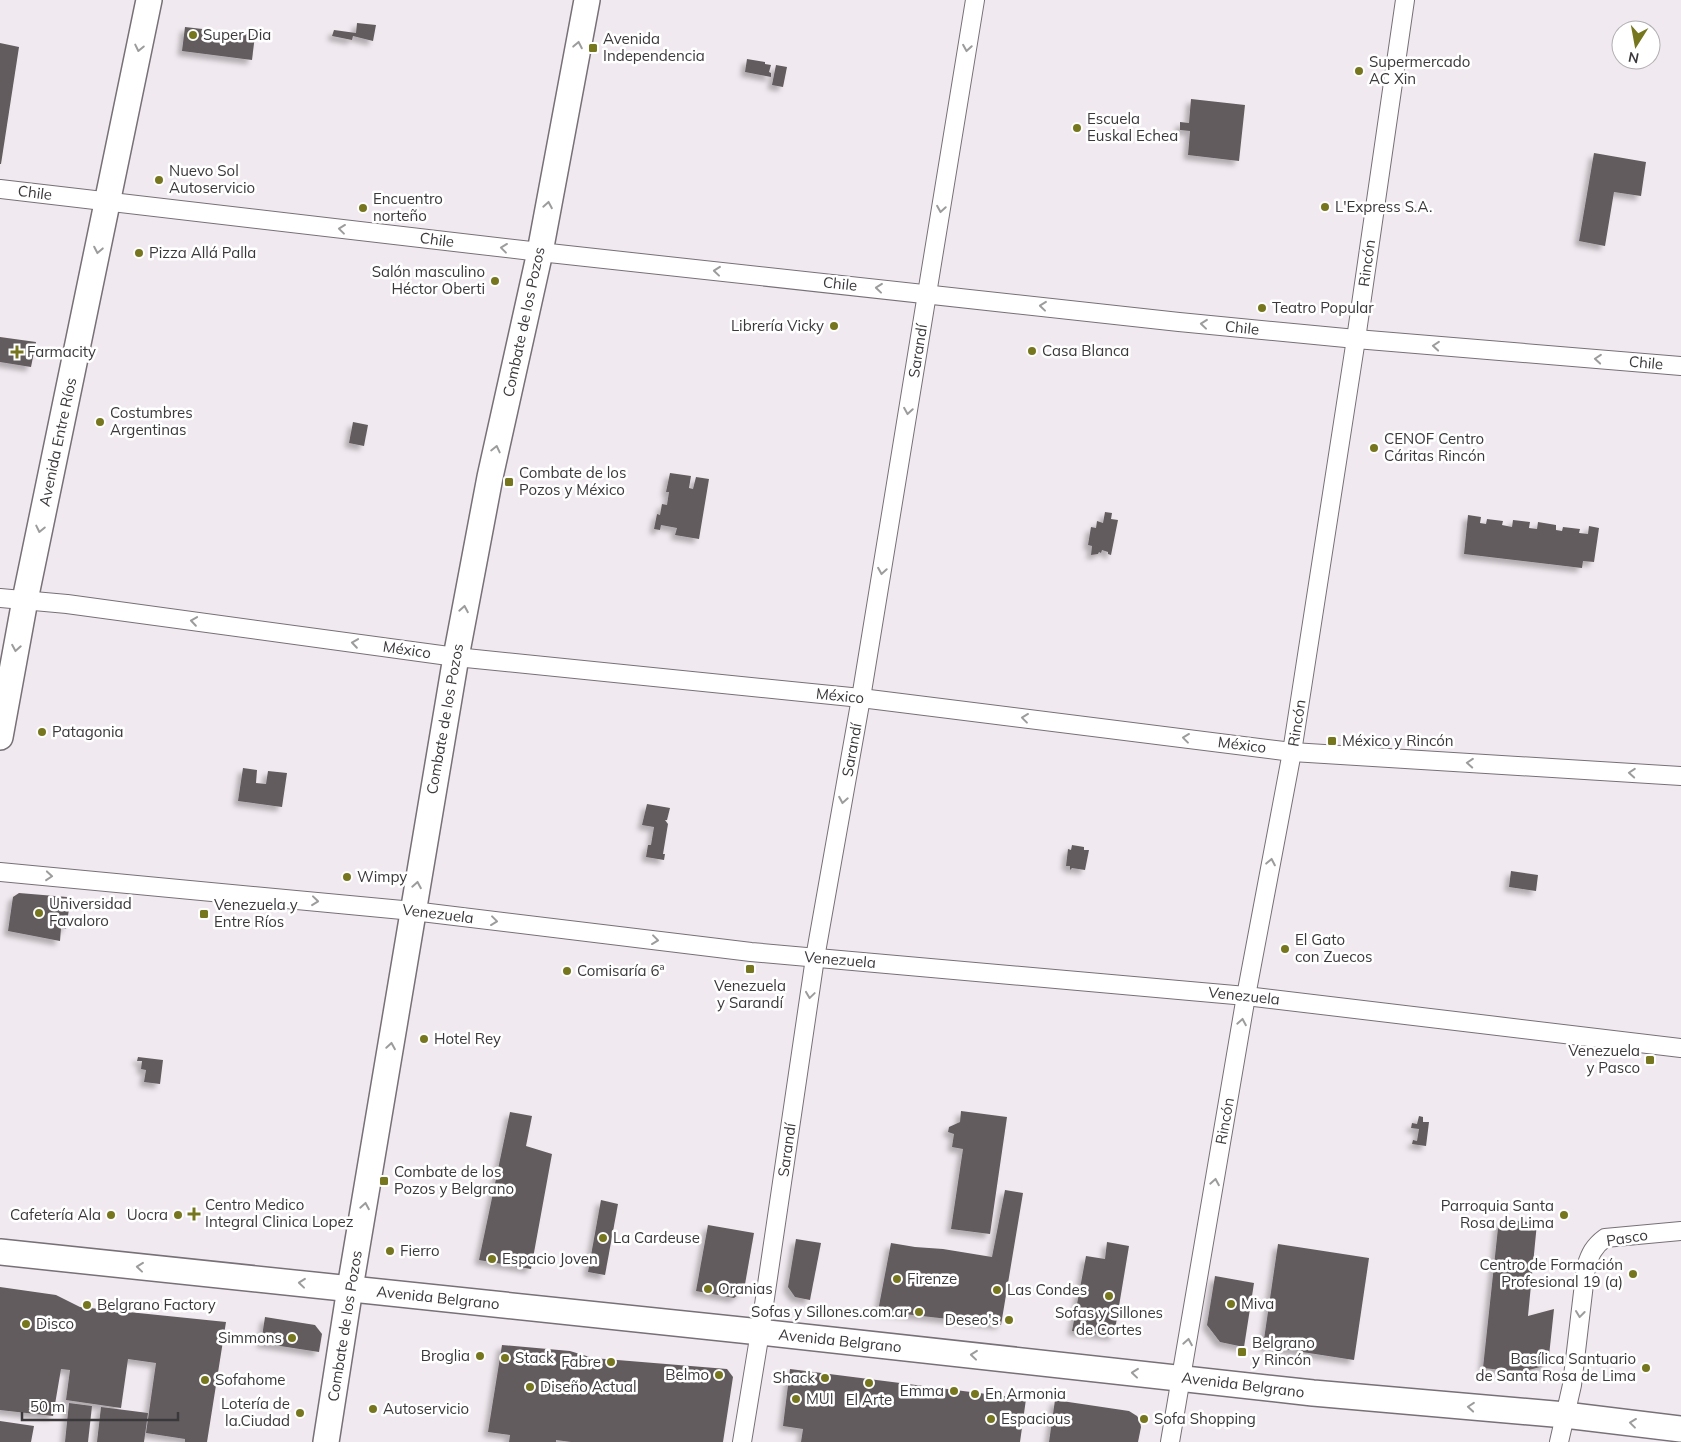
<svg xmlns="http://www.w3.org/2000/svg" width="1681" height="1442" font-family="Mulish,sans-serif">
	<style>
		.building { fill: #645b5e; filter: url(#shadow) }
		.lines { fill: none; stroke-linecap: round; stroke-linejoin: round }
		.street-casing { stroke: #777076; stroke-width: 20 }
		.secondary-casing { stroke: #777076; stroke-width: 28 }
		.street { stroke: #fff; stroke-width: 18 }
		.secondary { stroke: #fff; stroke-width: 25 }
		.oneway { stroke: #9d9c9d }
		.poi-dot { fill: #75761d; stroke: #fff; stroke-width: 2 }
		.labels { text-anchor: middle; stroke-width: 5; stroke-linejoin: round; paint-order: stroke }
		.poi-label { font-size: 15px; fill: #3b383b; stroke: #fff; text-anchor: start }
		.street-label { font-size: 15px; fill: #3b383b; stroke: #fff }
	</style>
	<defs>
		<filter id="shadow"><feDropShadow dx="-4.5" dy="4.5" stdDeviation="2.5" flood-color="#0004"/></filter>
	</defs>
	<rect width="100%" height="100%" fill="#f0e9ef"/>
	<g class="building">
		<path d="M 357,23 L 376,25 L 373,41 L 353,36 L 352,40 L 332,36 L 334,30 L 356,33 Z"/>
		<path d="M 185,27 L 255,35 L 252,60 L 182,51 Z"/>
		<path d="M 0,43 L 19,47 L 1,164 L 0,164 Z"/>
		<path d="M 747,59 L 765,62 L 765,64 L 771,65 L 769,72 L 771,73 L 771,77 L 745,72 Z"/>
		<path d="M 776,65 L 787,67 L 783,87 L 772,85 Z"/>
		<path d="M 1191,99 L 1245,105 L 1239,161 L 1188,155 L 1190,131 L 1180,130 L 1180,122 L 1189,123 Z"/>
		<path d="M 1594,153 L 1646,162 L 1641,196 L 1614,192 L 1605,246 L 1579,241 Z"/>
		<path d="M 0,337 L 36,342 L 31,367 L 0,362 Z"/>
		<path d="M 353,422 L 368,425 L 364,446 L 349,443 Z"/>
		<path d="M 670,473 L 691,476 L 689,488 L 693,489 L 696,477 L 709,479 L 699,539 L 675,535 L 677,528 L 661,525 L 660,530 L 654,529 L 657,514 L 660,515 L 662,504 L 667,505 L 669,492 L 666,492 Z"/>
		<path d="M 1105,512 L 1112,513 L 1111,519 L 1118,520 L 1111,555 L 1108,554 L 1108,552 L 1102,550 L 1101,553 L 1099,552 L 1098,554 L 1091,555 L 1092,546 L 1088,545 L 1091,527 L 1096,528 L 1097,521 L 1103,523 Z"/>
		<path d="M 1468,515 L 1481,517 L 1480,523 L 1486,524 L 1487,519 L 1503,521 L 1502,525 L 1512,527 L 1513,520 L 1530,522 L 1529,528 L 1537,529 L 1538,522 L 1556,525 L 1556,530 L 1562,531 L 1563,527 L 1580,529 L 1579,533 L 1588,534 L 1589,526 L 1599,528 L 1594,562 L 1583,561 L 1582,568 L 1464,554 Z"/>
		<path d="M 243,768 L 257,770 L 256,783 L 266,784 L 268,771 L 287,773 L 282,807 L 238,801 Z"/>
		<path d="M 647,804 L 670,808 L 667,820 L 665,820 L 668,824 L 663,854 L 665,854 L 664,860 L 646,857 L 648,845 L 651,845 L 654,827 L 642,825 Z"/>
		<path d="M 1072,845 L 1084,847 L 1084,850 L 1089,850 L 1085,870 L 1072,868 L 1070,870 L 1070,866 L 1066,866 L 1068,849 L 1071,850 Z"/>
		<path d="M 1511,871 L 1538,875 L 1536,891 L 1509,887 Z"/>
		<path d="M 19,893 L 67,897 L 65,908 L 69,909 L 66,929 L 61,928 L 60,941 L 8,931 L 13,897 Z"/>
		<path d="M 138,1057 L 163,1060 L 160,1084 L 144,1082 L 146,1070 L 141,1069 L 142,1061 L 137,1061 Z"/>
		<path d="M 961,1111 L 1007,1117 L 990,1234 L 951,1229 L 963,1149 L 952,1147 L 954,1134 L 948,1132 L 949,1127 L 960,1122 Z"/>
		<path d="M 510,1112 L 532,1116 L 526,1146 L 552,1154 L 531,1269 L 479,1260 Z"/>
		<path d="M 1419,1116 L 1423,1117 L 1423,1122 L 1429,1122 L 1426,1146 L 1412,1144 L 1413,1140 L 1417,1141 L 1419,1129 L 1411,1128 L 1412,1123 L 1417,1124 Z"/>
		<path d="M 1005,1190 L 1023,1193 L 1001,1325 L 878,1311 L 891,1243 L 915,1247 L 943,1249 L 992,1257 Z"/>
		<path d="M 601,1200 L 618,1204 L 605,1275 L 588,1272 Z"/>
		<path d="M 1499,1219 L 1537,1223 L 1528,1316 L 1554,1309 L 1548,1365 L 1521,1372 L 1483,1368 Z"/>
		<path d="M 708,1225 L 754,1233 L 744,1290 L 734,1298 L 696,1291 Z"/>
		<path d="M 796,1239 L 821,1243 L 810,1300 L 795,1297 L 788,1287 Z"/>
		<path d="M 1107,1242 L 1129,1246 L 1114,1336 L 1072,1331 L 1086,1256 L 1105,1259 Z"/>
		<path d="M 1278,1244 L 1369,1258 L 1354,1360 L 1263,1346 Z"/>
		<path d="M 1215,1276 L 1254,1283 L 1244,1347 L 1220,1342 L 1207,1325 Z"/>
		<path d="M 0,1287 L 56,1295 L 80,1307 L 226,1322 L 207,1442 L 185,1442 L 185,1439 L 146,1433 L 156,1363 L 128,1359 L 121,1408 L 66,1400 L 70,1370 L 61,1369 L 53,1416 L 0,1410 Z"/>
		<path d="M 265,1317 L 315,1325 L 322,1334 L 319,1352 L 261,1343 Z"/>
		<path d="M 502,1345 L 570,1351 L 593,1358 L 727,1369 L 733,1377 L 723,1442 L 571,1442 L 556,1440 L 556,1442 L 509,1442 L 510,1435 L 488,1432 Z"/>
		<path d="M 790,1369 L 1026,1399 L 1020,1442 L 801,1442 L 803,1429 L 783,1426 Z"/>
		<path d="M 1055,1400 L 1129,1411 L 1137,1416 L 1140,1421 L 1141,1427 L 1138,1442 L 1049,1442 Z"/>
		<path d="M 69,1403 L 92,1406 L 88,1442 L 65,1442 Z"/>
		<path d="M 101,1407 L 148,1413 L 144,1442 L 97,1442 Z"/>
		<path d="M 0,1421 L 34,1426 L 31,1442 L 0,1442 Z"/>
	</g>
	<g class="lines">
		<g class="street-casing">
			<g id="street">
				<path d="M 0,189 L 540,252 L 1179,322 L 1356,339 L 1681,366"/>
				<path d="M 0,598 L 67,604 L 456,657 L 861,698 L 1292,752 L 1681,776"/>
				<path d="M 0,872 L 413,911 L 751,952 L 1246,996 L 1681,1048"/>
				<path d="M 742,1442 L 760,1332 L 815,958 L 861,698 L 975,0"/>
				<path d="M 1170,1442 L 1246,996 L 1292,752 L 1356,339 L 1405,0"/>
				<path d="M 1559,1442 L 1572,1385 L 1586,1267 C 1590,1254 1594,1246 1605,1238 L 1681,1231"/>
			</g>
		</g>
		<g class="secondary-casing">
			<g id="secondary">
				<path d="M 0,737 L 25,600 L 149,0"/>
				<path d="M 0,1252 L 760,1332 L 1313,1393 L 1565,1415 L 1681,1429"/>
				<path d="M 326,1442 L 350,1288 L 456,657 L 490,477 L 540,252 L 587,0"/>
			</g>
		</g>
		<use href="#street" class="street"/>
		<use href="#secondary" class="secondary"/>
	</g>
	<defs><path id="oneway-chevron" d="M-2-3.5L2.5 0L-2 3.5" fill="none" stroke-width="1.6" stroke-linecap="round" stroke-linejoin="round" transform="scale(1.25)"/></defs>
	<g class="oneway">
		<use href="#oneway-chevron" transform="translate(578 45) rotate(-79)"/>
		<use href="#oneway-chevron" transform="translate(139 48) rotate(102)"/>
		<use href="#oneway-chevron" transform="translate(967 48) rotate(99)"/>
		<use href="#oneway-chevron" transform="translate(548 205) rotate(-80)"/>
		<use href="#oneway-chevron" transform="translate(941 209) rotate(99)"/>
		<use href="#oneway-chevron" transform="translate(342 229) rotate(-173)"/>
		<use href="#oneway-chevron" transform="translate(504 248) rotate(-173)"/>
		<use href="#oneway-chevron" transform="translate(98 250) rotate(101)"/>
		<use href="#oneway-chevron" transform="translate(717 271) rotate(-174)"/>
		<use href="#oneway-chevron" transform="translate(879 288) rotate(-174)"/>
		<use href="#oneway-chevron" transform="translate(1043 306) rotate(-174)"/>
		<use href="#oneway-chevron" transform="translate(1204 324) rotate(-174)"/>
		<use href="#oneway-chevron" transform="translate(1436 346) rotate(-175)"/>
		<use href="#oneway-chevron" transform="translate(1598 359) rotate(-175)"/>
		<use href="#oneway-chevron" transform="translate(908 411) rotate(99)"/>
		<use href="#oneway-chevron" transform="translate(496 449) rotate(-77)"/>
		<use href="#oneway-chevron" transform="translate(40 529) rotate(102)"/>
		<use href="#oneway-chevron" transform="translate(882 571) rotate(99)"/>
		<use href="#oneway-chevron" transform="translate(464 609) rotate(-80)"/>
		<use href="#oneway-chevron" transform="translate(194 621) rotate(-172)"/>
		<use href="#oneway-chevron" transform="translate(355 643) rotate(-172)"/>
		<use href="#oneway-chevron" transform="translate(16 648) rotate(100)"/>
		<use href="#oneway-chevron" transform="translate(1025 718) rotate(-173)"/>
		<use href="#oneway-chevron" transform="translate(1186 738) rotate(-173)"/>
		<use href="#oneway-chevron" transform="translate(1470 763) rotate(-176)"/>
		<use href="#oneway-chevron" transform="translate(1632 773) rotate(-176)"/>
		<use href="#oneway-chevron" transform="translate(843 800) rotate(100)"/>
		<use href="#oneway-chevron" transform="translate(1271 862) rotate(-79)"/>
		<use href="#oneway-chevron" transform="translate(49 876) rotate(5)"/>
		<use href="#oneway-chevron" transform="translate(417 885) rotate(-80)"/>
		<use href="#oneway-chevron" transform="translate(315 901) rotate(6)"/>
		<use href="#oneway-chevron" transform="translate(494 921) rotate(7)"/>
		<use href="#oneway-chevron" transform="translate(655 940) rotate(7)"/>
		<use href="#oneway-chevron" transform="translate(810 995) rotate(98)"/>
		<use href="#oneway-chevron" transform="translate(1242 1022) rotate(-80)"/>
		<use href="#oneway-chevron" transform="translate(391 1046) rotate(-81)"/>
		<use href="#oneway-chevron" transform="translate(1215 1182) rotate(-80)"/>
		<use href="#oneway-chevron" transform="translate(365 1206) rotate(-80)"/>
		<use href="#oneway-chevron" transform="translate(140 1267) rotate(-174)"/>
		<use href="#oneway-chevron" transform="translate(302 1283) rotate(-174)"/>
		<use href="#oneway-chevron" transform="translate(1580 1314) rotate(97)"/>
		<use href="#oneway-chevron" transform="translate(1188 1342) rotate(-80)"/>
		<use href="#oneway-chevron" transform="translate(974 1355) rotate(-174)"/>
		<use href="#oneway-chevron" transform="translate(1135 1373) rotate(-174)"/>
		<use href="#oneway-chevron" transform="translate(1471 1407) rotate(-175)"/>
		<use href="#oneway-chevron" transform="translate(1633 1423) rotate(-173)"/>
	</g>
	<g class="poi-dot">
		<circle cx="193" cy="35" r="5"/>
		<rect x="588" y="43" width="10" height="10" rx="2.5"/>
		<circle cx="1359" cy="71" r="5"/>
		<circle cx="1077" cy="128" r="5"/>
		<circle cx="159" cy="180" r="5"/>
		<circle cx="1325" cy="207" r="5"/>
		<circle cx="363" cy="208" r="5"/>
		<circle cx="139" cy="253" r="5"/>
		<circle cx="495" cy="281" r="5"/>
		<circle cx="1262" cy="308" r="5"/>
		<circle cx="834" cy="326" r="5"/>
		<circle cx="1032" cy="351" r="5"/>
		<path d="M14.5 344.5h5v5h5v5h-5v5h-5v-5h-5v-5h5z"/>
		<circle cx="100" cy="422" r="5"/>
		<circle cx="1374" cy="448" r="5"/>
		<rect x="504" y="477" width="10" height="10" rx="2.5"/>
		<circle cx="42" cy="732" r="5"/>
		<rect x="1327" y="736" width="10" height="10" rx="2.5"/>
		<circle cx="347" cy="877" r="5"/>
		<circle cx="39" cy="913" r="5"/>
		<rect x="199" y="909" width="10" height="10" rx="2.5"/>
		<circle cx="1285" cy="949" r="5"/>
		<rect x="745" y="964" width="10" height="10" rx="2.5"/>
		<circle cx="567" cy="971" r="5"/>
		<circle cx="424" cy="1039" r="5"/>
		<rect x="1645" y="1055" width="10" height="10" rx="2.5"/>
		<rect x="379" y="1176" width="10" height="10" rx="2.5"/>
		<path d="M191.5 1206.5h5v5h5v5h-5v5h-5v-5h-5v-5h5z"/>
		<circle cx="111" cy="1215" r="5"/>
		<circle cx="178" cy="1215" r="5"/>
		<circle cx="1564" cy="1215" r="5"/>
		<circle cx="603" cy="1238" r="5"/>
		<circle cx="390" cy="1251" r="5"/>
		<circle cx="492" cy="1259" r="5"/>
		<circle cx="1633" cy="1274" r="5"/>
		<circle cx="897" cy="1279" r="5"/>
		<circle cx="708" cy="1289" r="5"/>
		<circle cx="997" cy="1290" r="5"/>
		<circle cx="1109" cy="1296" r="5"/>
		<circle cx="1231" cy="1304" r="5"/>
		<circle cx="87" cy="1305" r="5"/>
		<circle cx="919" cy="1312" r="5"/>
		<circle cx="1009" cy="1320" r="5"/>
		<circle cx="26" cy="1324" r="5"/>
		<circle cx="292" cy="1338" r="5"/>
		<rect x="1237" y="1347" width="10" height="10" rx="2.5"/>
		<circle cx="480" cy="1356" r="5"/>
		<circle cx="505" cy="1358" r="5"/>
		<circle cx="611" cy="1362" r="5"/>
		<circle cx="1646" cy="1368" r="5"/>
		<circle cx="719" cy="1375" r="5"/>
		<circle cx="825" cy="1378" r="5"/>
		<circle cx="205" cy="1380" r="5"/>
		<circle cx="869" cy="1383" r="5"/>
		<circle cx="530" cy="1387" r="5"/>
		<circle cx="954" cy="1391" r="5"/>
		<circle cx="975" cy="1394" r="5"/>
		<circle cx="796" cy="1399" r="5"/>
		<circle cx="373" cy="1409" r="5"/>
		<circle cx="300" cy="1413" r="5"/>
		<circle cx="991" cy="1419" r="5"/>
		<circle cx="1144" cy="1419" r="5"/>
	</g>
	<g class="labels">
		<g class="poi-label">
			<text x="203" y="40">Super Dia</text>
			<text x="603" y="44">Avenida<tspan x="603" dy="17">Independencia</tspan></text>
			<text x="1369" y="67">Supermercado<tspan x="1369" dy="17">AC Xin</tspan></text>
			<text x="1087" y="124">Escuela<tspan x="1087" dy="17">Euskal Echea</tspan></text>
			<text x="169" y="176">Nuevo Sol<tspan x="169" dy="17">Autoservicio</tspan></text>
			<text x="373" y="204">Encuentro<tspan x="373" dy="17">norteño</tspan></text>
			<text x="1335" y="212">L'Express S.A.</text>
			<text x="149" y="258">Pizza Allá Palla</text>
			<text x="485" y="277" text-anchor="end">Salón masculino<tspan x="485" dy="17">Héctor Oberti</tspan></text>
			<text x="1272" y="313">Teatro Popular</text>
			<text x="824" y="331" text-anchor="end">Librería Vicky</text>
			<text x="1042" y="356">Casa Blanca</text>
			<text x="27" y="357">Farmacity</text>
			<text x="110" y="418">Costumbres<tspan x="110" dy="17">Argentinas</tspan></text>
			<text x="1384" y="444">CENOF Centro<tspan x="1384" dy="17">Cáritas Rincón</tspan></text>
			<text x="519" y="478">Combate de los<tspan x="519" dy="17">Pozos y México</tspan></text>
			<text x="52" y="737">Patagonia</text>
			<text x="1342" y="746">México y Rincón</text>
			<text x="357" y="882">Wimpy</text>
			<text x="49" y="909">Universidad<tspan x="49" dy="17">Favaloro</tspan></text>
			<text x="214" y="910">Venezuela y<tspan x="214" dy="17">Entre Ríos</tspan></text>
			<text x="1295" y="945">El Gato<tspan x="1295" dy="17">con Zuecos</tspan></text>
			<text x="577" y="976">Comisaría 6ª</text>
			<text x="750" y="991" text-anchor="middle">Venezuela<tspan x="750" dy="17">y Sarandí</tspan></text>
			<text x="434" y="1044">Hotel Rey</text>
			<text x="1640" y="1056" text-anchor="end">Venezuela<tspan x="1640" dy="17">y Pasco</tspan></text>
			<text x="394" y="1177">Combate de los<tspan x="394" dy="17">Pozos y Belgrano</tspan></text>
			<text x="205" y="1210">Centro Medico<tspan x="205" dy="17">Integral Clinica Lopez</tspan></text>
			<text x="1554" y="1211" text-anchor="end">Parroquia Santa<tspan x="1554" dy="17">Rosa de Lima</tspan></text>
			<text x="101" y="1220" text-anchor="end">Cafetería Ala</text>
			<text x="168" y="1220" text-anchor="end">Uocra</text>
			<text x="613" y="1243">La Cardeuse</text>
			<text x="400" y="1256">Fierro</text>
			<text x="502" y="1264">Espacio Joven</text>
			<text x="1623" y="1270" text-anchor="end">Centro de Formación<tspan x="1623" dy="17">Profesional 19 (a)</tspan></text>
			<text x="907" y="1284">Firenze</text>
			<text x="718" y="1294">Oranias</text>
			<text x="1007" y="1295">Las Condes</text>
			<text x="1241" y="1309">Miva</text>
			<text x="97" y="1310">Belgrano Factory</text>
			<text x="909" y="1317" text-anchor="end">Sofas y Sillones.com.ar</text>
			<text x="1109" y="1318" text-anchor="middle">Sofas y Sillones<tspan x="1109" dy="17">de Cortes</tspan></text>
			<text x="999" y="1325" text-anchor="end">Deseo's</text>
			<text x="36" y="1329">Disco</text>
			<text x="282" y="1343" text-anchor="end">Simmons</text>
			<text x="1252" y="1348">Belgrano<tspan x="1252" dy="17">y Rincón</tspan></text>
			<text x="470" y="1361" text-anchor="end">Broglia</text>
			<text x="515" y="1363">Stack</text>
			<text x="1636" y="1364" text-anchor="end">Basílica Santuario<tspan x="1636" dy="17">de Santa Rosa de Lima</tspan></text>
			<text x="601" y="1367" text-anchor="end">Fabre</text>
			<text x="709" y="1380" text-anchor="end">Belmo</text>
			<text x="815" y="1383" text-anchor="end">Shack</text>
			<text x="215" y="1385">Sofahome</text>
			<text x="540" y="1392">Diseño Actual</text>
			<text x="944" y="1396" text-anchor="end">Emma</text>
			<text x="985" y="1399">En Armonia</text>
			<text x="806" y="1404">MUI</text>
			<text x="869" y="1405" text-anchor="middle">El Arte</text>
			<text x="290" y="1409" text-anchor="end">Lotería de<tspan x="290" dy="17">la.Ciudad</tspan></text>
			<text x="383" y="1414">Autoservicio</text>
			<text x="1001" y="1424">Espacious</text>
			<text x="1154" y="1424">Sofa Shopping</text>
		</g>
		<g class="street-label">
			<text transform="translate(35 193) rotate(7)" y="5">Chile</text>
			<text transform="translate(437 240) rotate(7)" y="5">Chile</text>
			<text transform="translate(1367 263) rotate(-82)" y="5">Rincón</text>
			<text transform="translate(840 284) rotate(6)" y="5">Chile</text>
			<text transform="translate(524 322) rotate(-78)" y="5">Combate de los Pozos</text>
			<text transform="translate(1242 328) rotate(6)" y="5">Chile</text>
			<text transform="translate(918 351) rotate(-81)" y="5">Sarandí</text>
			<text transform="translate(1646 363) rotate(5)" y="5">Chile</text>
			<text transform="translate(58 442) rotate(-78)" y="5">Avenida Entre Ríos</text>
			<text transform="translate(407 650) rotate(8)" y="5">México</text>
			<text transform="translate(840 696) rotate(6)" y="5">México</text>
			<text transform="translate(445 719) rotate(-80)" y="5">Combate de los Pozos</text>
			<text transform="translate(1297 723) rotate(-81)" y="5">Rincón</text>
			<text transform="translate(1242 745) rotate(7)" y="5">México</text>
			<text transform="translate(852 750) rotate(-80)" y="5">Sarandí</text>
			<text transform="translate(438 914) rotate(7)" y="5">Venezuela</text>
			<text transform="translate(840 960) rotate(5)" y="5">Venezuela</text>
			<text transform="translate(1244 996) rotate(6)" y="5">Venezuela</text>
			<text transform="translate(1225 1121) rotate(-80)" y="5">Rincón</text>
			<text transform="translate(787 1150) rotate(-82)" y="5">Sarandí</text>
			<text transform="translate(1627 1238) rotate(-9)" y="5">Pasco</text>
			<text transform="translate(438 1298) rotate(6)" y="5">Avenida Belgrano</text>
			<text transform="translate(345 1326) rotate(-81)" y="5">Combate de los Pozos</text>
			<text transform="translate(840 1341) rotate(6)" y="5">Avenida Belgrano</text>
			<text transform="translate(1243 1385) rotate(7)" y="5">Avenida Belgrano</text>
		</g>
	</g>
	<g transform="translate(1636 45) rotate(191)"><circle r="24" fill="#ffffff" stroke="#b1afb1"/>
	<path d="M0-4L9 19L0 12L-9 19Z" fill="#75761d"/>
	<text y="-8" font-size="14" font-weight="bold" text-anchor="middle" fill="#3b383b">N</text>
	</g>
	<path d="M22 1412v8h156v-8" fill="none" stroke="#3b383b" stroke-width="2.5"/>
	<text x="30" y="1412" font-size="15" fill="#3b383b" stroke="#ffffff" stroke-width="4" paint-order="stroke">50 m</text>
</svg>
